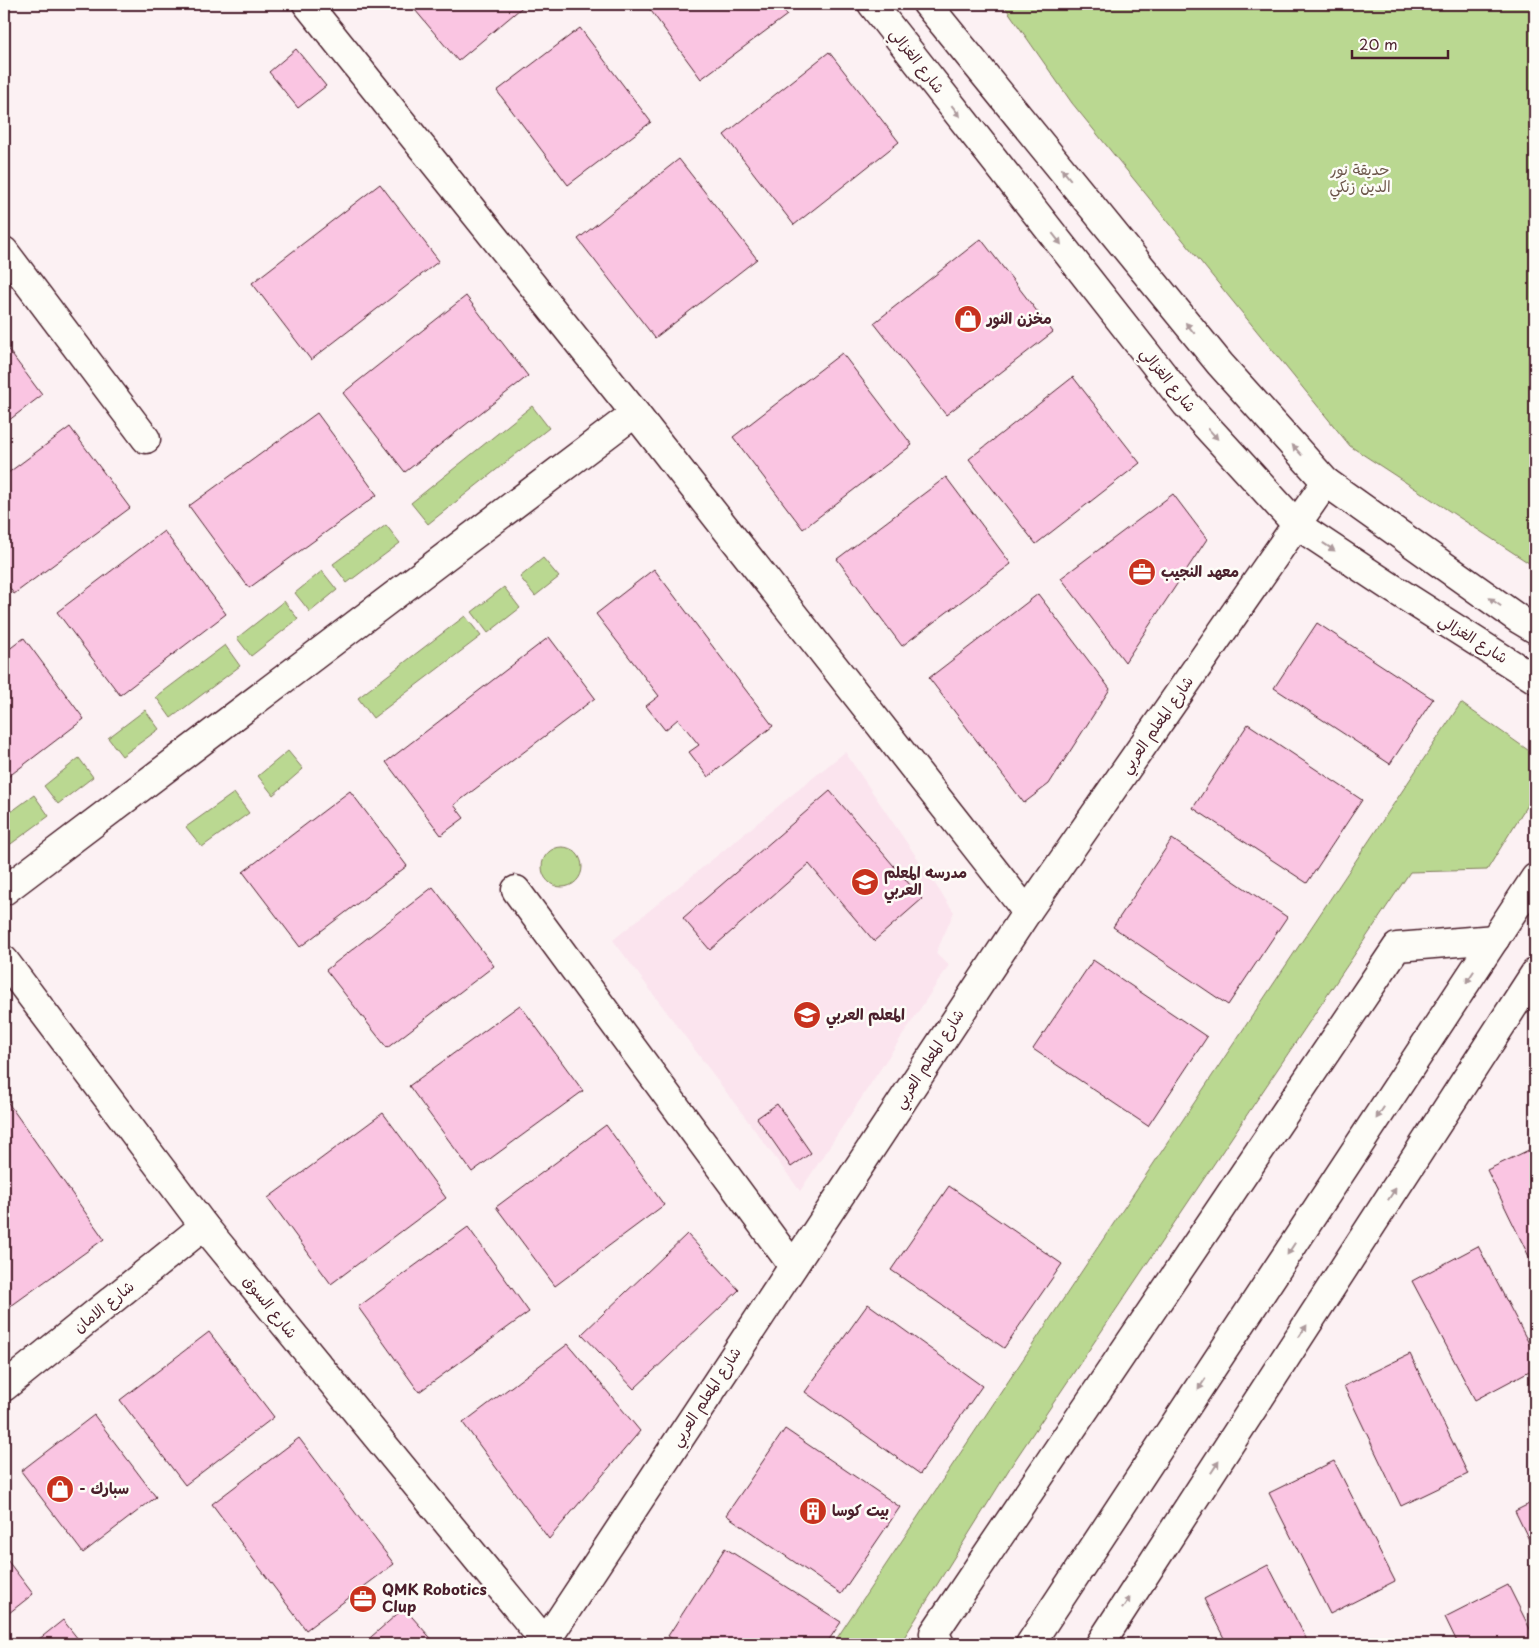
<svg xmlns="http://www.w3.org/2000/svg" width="1539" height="1648" font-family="'Playpen Sans','Playpen Sans Arabic',sans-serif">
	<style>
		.built { fill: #fbe4ee }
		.green { fill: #bad891; stroke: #827c5e }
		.building { fill: #fac5e2; stroke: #4a1f2b }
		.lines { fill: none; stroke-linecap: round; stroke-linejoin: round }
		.minor-casing { stroke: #4a1f2b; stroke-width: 31 }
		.major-casing { stroke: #4a1f2b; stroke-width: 31 }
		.minor { stroke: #fdfcf7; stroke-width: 28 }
		.major { stroke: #fdfcf7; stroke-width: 28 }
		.oneway { fill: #ac999b }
		.labels { text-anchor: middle; stroke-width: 5; stroke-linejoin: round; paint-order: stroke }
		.street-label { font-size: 15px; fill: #4a1f2b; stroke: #fdfcf7 }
		.park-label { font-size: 15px; fill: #6c564a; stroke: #fdfcf7 }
		.poi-label { font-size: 15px; font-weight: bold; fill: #4a1f2b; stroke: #fdfcf7; text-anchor: start }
	</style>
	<rect width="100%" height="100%" fill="#fcf1f3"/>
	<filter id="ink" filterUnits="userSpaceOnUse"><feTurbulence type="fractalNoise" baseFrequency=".02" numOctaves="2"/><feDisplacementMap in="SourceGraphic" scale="10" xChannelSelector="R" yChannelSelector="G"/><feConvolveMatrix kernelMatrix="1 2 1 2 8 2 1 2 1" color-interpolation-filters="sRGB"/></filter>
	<g filter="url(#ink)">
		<path class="built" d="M 845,752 L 954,912 L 936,953 L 949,965 L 800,1191 L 613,940 Z"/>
		<g class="green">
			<path d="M 1003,4 L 1535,4 L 1535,567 L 1350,446 L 1072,103 Z"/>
			<path d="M 532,406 L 549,428 L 428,524 L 411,503 Z"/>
			<path d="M 386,525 L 400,543 L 347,583 L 333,564 Z"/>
			<path d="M 543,558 L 559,577 L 535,596 L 520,577 Z"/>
			<path d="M 322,571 L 337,590 L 310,612 L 295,593 Z"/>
			<path d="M 504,587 L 520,608 L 488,633 L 472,612 Z"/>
			<path d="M 284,601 L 298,619 L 251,656 L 237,638 Z"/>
			<path d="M 465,616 L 481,636 L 373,718 L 358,698 Z"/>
			<path d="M 225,645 L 240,666 L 171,718 L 156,697 Z"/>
			<path d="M 1461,703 L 1535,755 L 1535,792 L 1487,870 L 1410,872 L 1013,1463 L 900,1644 L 833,1644 Z"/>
			<path d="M 145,710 L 159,729 L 122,756 L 108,738 Z"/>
			<path d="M 288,751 L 303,769 L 273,795 L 258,776 Z"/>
			<path d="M 79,758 L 93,777 L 58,804 L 44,786 Z"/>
			<path d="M 234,793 L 249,813 L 202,847 L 186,827 Z"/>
			<path d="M 34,795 L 49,816 L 4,849 L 4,817 Z"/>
			<circle cx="562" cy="867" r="20"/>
		</g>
		<g class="building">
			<path d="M 410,4 L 526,4 L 458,61 Z"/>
			<path d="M 646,4 L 779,4 L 787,15 L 701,79 Z"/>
			<path d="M 580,28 L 651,122 L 568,185 L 497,91 Z"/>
			<path d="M 296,49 L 326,86 L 298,108 L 269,72 Z"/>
			<path d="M 829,52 L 899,142 L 794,225 L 724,135 Z"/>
			<path d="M 679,159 L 757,259 L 655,338 L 578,239 Z"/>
			<path d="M 380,184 L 439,261 L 311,360 L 252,283 Z"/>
			<path d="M 981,239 L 1053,332 L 946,415 L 874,323 Z"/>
			<path d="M 466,296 L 528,376 L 405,472 L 343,393 Z"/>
			<path d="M 4,344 L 42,395 L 4,424 Z"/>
			<path d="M 842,353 L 912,445 L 803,529 L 733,437 Z"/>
			<path d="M 1073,377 L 1140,463 L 1036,544 L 969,459 Z"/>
			<path d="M 317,413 L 377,495 L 249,588 L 189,506 Z"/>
			<path d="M 70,427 L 130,508 L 14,594 L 4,580 L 4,476 Z"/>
			<path d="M 946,477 L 1011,564 L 902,646 L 837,559 Z"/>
			<path d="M 1173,494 L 1207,539 L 1125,662 L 1061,578 Z"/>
			<path d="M 164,531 L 226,614 L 120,695 L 57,612 Z"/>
			<path d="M 654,569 L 773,726 L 708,777 L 689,752 L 699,745 L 678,719 L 665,730 L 646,706 L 659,696 L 596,614 Z"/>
			<path d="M 1038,594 L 1110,689 L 1049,784 L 1024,803 L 929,678 Z"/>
			<path d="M 1317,623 L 1433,699 L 1390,764 L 1274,688 Z"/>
			<path d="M 549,637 L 595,698 L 454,805 L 464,818 L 441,835 L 386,762 Z"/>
			<path d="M 24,638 L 84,719 L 4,780 L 4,653 Z"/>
			<path d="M 1248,724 L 1362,800 L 1307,883 L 1193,808 Z"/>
			<path d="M 350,791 L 407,866 L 300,947 L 243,872 Z"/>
			<path d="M 830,791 L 922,899 L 874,941 L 809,864 L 710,950 L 683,918 Z"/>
			<path d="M 1172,839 L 1287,917 L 1228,1005 L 1113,927 Z"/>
			<path d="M 433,887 L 494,966 L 387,1048 L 326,970 Z"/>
			<path d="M 1093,960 L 1207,1037 L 1148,1126 L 1033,1049 Z"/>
			<path d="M 520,1005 L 583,1091 L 472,1172 L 409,1086 Z"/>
			<path d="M 4,1097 L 104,1239 L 4,1311 Z"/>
			<path d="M 777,1104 L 811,1153 L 791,1167 L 757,1118 Z"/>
			<path d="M 383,1113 L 446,1198 L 331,1284 L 268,1198 Z"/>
			<path d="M 606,1125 L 664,1205 L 555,1286 L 496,1207 Z"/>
			<path d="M 1535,1147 L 1535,1269 L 1487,1170 Z"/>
			<path d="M 949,1186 L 1062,1264 L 1004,1348 L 891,1270 Z"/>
			<path d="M 468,1227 L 529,1312 L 419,1392 L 358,1307 Z"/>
			<path d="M 687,1234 L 739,1290 L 634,1389 L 582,1334 Z"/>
			<path d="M 1478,1246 L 1535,1355 L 1535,1368 L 1475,1400 L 1412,1281 Z"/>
			<path d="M 868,1304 L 982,1386 L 920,1474 L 805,1392 Z"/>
			<path d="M 209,1332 L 274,1417 L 185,1485 L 120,1400 Z"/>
			<path d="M 568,1344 L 640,1431 L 549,1539 L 463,1423 Z"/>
			<path d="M 1410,1354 L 1468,1474 L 1401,1506 L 1344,1386 Z"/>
			<path d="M 94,1415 L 156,1497 L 83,1553 L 21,1471 Z"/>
			<path d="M 785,1429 L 900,1507 L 841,1594 L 726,1515 Z"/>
			<path d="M 299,1438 L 394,1564 L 306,1630 L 212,1504 Z"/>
			<path d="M 1334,1461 L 1395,1581 L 1330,1614 L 1269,1493 Z"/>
			<path d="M 1535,1501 L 1535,1552 L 1515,1511 Z"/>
			<path d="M 725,1548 L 841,1622 L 826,1644 L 680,1644 L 668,1636 Z"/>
			<path d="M 4,1556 L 33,1594 L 4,1617 Z"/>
			<path d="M 1268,1565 L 1309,1644 L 1227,1644 L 1204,1599 Z"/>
			<path d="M 1508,1585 L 1535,1639 L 1535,1644 L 1458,1644 L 1445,1617 Z"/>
			<path d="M 404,1608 L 436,1644 L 363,1644 Z"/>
			<path d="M 63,1620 L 82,1644 L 33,1644 Z"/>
		</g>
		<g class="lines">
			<g class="minor-casing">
				<g id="minor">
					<path d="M 307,4 L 635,413 L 1027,912"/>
					<path d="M 4,251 L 146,439"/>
					<path d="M 516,890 L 793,1266"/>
					<path d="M 4,891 L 635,413"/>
					<path d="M 4,960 L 204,1226 L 547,1644"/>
					<path d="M 4,1387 L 204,1226"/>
					<path d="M 544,1644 L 1027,912 L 1326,482"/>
					<path d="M 940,1644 L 934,1633 L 1397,947 L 1495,939"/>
				</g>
			</g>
			<g class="major-casing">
				<g id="major">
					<path d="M 872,4 L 1186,404 L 1297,525 L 1386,584 L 1535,679"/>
					<path d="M 927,4 L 1220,364 L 1326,482 L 1520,620 L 1535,629"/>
					<path d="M 1030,1644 L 1535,878"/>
					<path d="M 1100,1644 L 1535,973"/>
				</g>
			</g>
			<use href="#minor" class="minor"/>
			<use href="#major" class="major"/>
		</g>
		<defs><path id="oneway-solid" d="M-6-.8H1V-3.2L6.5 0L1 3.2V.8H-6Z" transform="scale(1.25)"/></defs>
		<g class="oneway">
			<use href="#oneway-solid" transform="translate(956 111) rotate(52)"/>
			<use href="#oneway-solid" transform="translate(1066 174) rotate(-129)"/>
			<use href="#oneway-solid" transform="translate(1057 239) rotate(52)"/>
			<use href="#oneway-solid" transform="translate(1190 328) rotate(-129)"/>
			<use href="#oneway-solid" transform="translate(1213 434) rotate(48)"/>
			<use href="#oneway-solid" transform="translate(1297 450) rotate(-132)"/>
			<use href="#oneway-solid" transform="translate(1329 547) rotate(34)"/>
			<use href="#oneway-solid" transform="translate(1495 602) rotate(-145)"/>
			<use href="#oneway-solid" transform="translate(1470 977) rotate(123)"/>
			<use href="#oneway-solid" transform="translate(1380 1113) rotate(123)"/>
			<use href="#oneway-solid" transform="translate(1392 1194) rotate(-57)"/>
			<use href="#oneway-solid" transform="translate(1291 1249) rotate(123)"/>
			<use href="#oneway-solid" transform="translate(1303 1331) rotate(-57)"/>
			<use href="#oneway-solid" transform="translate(1202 1384) rotate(123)"/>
			<use href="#oneway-solid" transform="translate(1215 1467) rotate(-57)"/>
			<use href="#oneway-solid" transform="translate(1126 1603) rotate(-57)"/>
		</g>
	</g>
	<defs>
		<g id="shop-disc" transform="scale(1.4375)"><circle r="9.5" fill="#c8321e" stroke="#fdfcf7"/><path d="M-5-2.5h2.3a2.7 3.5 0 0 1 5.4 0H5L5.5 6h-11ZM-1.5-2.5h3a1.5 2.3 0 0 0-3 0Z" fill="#fff"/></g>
		<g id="office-disc" transform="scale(1.4375)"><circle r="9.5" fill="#c8321e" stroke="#fdfcf7"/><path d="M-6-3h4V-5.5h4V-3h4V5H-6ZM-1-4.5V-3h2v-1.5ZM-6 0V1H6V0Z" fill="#fff"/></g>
		<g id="school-disc" transform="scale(1.4375)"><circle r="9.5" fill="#c8321e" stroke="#fdfcf7"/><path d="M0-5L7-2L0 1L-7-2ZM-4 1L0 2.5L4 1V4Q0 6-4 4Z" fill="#fff"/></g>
		<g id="building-disc" transform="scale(1.4375)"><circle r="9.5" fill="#c8321e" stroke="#fdfcf7"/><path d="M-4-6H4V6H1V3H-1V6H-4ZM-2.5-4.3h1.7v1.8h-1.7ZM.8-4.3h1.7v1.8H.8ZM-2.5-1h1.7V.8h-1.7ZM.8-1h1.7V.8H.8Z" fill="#fff"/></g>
	</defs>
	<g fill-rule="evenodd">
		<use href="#shop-disc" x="968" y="319"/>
		<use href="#office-disc" x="1142" y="572"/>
		<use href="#school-disc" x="865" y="882"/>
		<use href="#school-disc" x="807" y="1015"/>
		<use href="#shop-disc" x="60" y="1489"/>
		<use href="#building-disc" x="813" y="1511"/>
		<use href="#office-disc" x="363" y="1599"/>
	</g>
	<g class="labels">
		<g class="street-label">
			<text transform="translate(917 61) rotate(52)" y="5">شارع الغزالي</text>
			<text transform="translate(1168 380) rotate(51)" y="5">شارع الغزالي</text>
			<text transform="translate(1473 639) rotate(32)" y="5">شارع الغزالي</text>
			<text transform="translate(1157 725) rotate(-55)" y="5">شارع المعلم العربي</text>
			<text transform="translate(929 1059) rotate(-57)" y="5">شارع المعلم العربي</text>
			<text transform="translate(104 1307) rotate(-39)" y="5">شارع الامان</text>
			<text transform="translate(270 1307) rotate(51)" y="5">شارع السوق</text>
			<text transform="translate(706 1397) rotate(-57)" y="5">شارع المعلم العربي</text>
		</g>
		<g class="park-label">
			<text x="1360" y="175">حديقة نور<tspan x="1360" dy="17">الدين زنكي</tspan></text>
		</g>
		<g class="poi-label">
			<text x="987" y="324">مخزن النور</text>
			<text x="1161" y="577">معهد النجيب</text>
			<text x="884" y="878">مدرسه المعلم<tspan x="884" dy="17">العربي</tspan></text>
			<text x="826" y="1020">المعلم العربي</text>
			<text x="79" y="1494">- سبارك</text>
			<text x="832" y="1516">بيت كوسا</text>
			<text x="382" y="1595">QMK Robotics<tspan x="382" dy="17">Clup</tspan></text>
		</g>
	</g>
	<rect width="1539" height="1648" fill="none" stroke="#fdfcf7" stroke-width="20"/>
	<rect x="10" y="10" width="1519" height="1628" fill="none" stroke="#4a1f2b" stroke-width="2" filter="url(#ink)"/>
	<path d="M1352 50v8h96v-8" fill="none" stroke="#4a1f2b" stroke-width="2.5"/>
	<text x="1359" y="50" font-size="15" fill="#4a1f2b" stroke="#fdfcf7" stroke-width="4" paint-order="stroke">20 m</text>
</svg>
